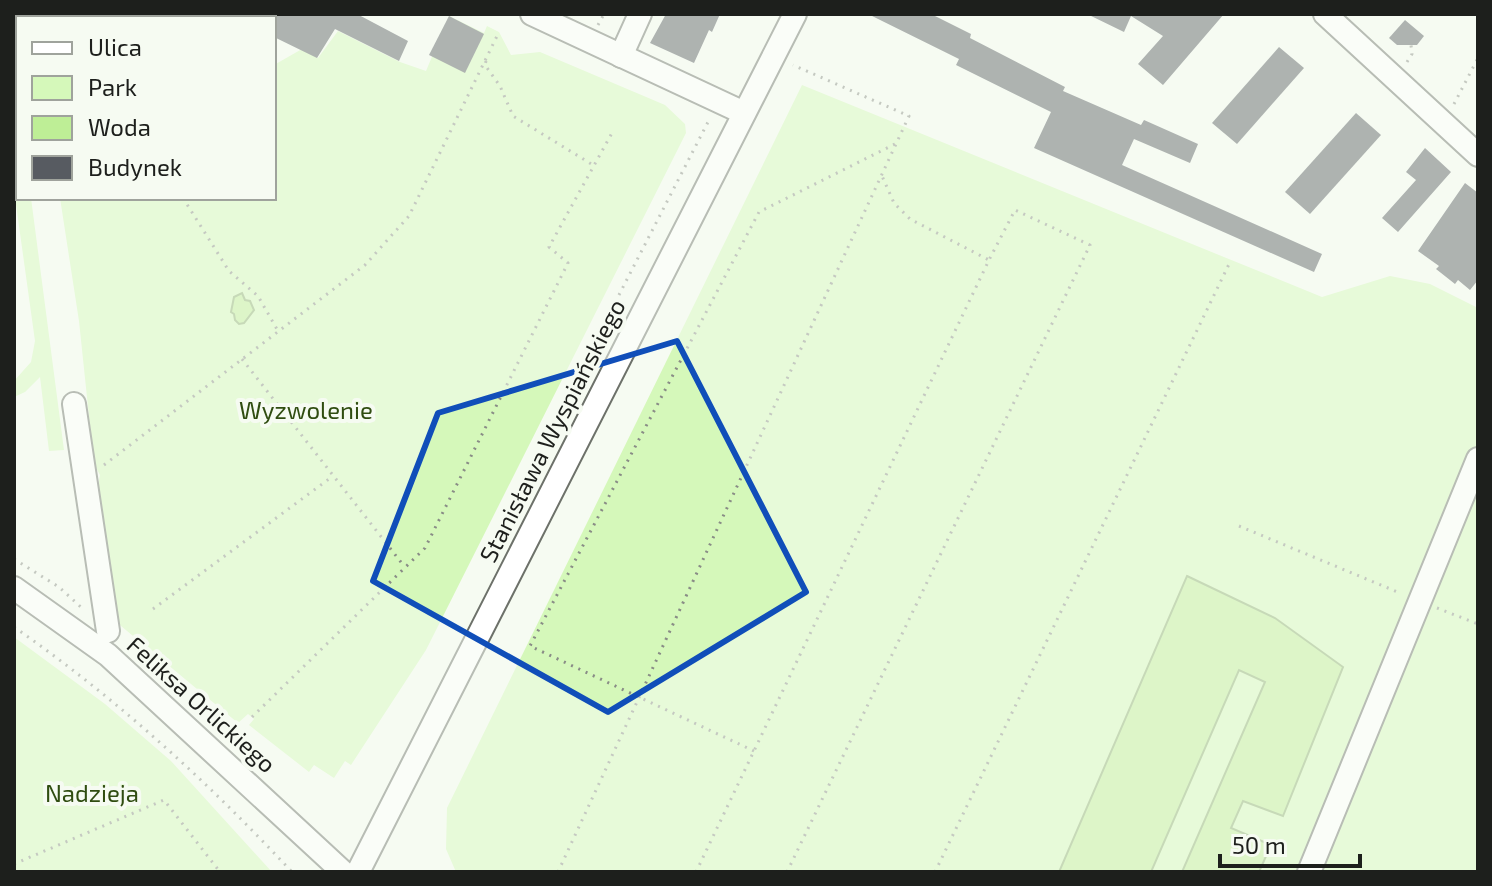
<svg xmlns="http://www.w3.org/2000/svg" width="1492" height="886" font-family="'Exo 2',sans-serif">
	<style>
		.green { fill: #d5f8ba }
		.water { fill: #beee96; stroke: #8eb071; stroke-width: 2 }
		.building { fill: #575b61 }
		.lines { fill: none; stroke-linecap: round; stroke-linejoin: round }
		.minor-casing { stroke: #6d716a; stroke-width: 26 }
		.path { stroke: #898c86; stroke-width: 3; stroke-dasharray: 2 6; stroke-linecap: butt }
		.minor { stroke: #fff; stroke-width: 22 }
		.marked { fill: none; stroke: #104eb9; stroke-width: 6; stroke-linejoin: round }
		.labels { text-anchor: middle; stroke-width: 8; stroke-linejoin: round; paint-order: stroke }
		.park-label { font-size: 24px; fill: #304d11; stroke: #f6fbf2 }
		.street-label { font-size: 24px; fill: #1d1f1c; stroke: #f6fbf2 }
	</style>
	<rect width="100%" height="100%" fill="#f6fbf2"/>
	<g class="green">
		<path d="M 449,16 L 484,33 L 487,26 L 499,32 L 511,55 L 540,52 L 665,105 L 685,124 L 686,133 L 426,650 L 351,765 L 345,761 L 334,778 L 314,765 L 309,772 L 249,725 L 254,719 L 248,714 L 238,723 L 115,621 L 98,486 L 100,475 L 94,464 L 79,321 L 60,198 L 274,198 L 274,65 L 302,49 L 318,58 L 338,31 L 400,62 L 426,71 Z"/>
		<path d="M 802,85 L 1322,297 L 1390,276 L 1430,284 L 1478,308 L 1478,872 L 456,872 L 446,849 L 447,808 Z"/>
		<path d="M 14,132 L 18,132 L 18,198 L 31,198 L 64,450 L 49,451 L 40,377 L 25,392 L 14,397 L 14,381 L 31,362 L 35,341 L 14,190 Z"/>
		<path d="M 14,637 L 105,704 L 171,761 L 272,872 L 14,872 Z"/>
	</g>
	<g class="water">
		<path d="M 242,293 L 245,300 L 250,301 L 254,310 L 244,323 L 239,324 L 235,320 L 234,314 L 231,312 L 234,297 Z"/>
		<path d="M 1187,576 L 1275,618 L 1343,667 L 1283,816 L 1243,801 L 1231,828 L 1271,845 L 1259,872 L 1182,872 L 1265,682 L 1239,670 L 1151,872 L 1059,872 Z"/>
	</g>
	<g class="building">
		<path d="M 274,14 L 357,14 L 408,41 L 399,61 L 335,29 L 317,58 L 274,37 Z"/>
		<path d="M 666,14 L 720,14 L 712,32 L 709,30 L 694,63 L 650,43 Z"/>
		<path d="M 868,14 L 931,14 L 971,34 L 970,38 L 1065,87 L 1063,91 L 1141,125 L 1144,120 L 1198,144 L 1190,163 L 1134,139 L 1122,165 L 1322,254 L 1314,272 L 1034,148 L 1051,112 L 956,65 L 959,59 Z"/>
		<path d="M 1087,14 L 1224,14 L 1163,85 L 1138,64 L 1163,36 L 1131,16 L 1124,32 Z"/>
		<path d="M 449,16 L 484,34 L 465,73 L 429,55 Z"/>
		<path d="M 1405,20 L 1424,36 L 1417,45 L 1397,45 L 1389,38 Z"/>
		<path d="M 1279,47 L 1304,68 L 1237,144 L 1212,123 Z"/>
		<path d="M 1356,113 L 1381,135 L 1310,214 L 1285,192 Z"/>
		<path d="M 1425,148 L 1451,172 L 1398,232 L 1382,218 L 1416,180 L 1406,172 Z"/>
		<path d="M 1465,183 L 1478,193 L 1478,280 L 1470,290 L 1458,280 L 1455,284 L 1436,269 L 1439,266 L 1418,251 Z"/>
	</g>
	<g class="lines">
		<g class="minor-casing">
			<g id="minor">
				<path d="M 532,14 L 744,113"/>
				<path d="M 1325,14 L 1478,155"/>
				<path d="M 151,18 L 154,14"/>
				<path d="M 621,56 L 640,14"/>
				<path d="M 74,404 L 108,631"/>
				<path d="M 14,588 L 108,655 L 343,872"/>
				<path d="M 358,872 L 795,14"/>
				<path d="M 1309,872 L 1478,459"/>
			</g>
		</g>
		<g class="path">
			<path d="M 598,25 L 604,14"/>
			<path d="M 486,61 L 485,65 L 500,86 L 513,116 L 593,165"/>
			<path d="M 1407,62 L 1412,54 L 1411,45"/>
			<path d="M 1454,104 L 1478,58"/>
			<path d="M 183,198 L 229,271 L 258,296 L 278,331"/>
			<path d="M 242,359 L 404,566"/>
			<path d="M 586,359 L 708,122"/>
			<path d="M 104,465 L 365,265 L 409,216 L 499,32"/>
			<path d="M 1239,526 L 1400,593"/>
			<path d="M 14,559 L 59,587 L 83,609"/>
			<path d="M 1437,608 L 1478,624"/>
			<path d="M 153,609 L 333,476"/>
			<path d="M 14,627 C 116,698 207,781 292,872"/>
			<path d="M 252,717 L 425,548 L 568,263 L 549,247 L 612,133"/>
			<path d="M 754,751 L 530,646 L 759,212 L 897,143"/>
			<path d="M 14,864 L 164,800 L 220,872"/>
			<path d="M 558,872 L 909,116 L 793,65"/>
			<path d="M 696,872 L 989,260 L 910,219 L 894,203 L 882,176"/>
			<path d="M 787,872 L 1090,245 L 1015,210 L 989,260"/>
			<path d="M 935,872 L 1231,260"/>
		</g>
		<use href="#minor" class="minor"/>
	</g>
	<path d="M0 0H1492V886H0ZM 677,341 L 806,592 L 608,712 L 373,581 L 438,413 Z" fill="#f6fbf2" fill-opacity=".55" fill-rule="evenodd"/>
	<path class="marked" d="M 677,341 L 806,592 L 608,712 L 373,581 L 438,413 Z"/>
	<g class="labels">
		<g class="park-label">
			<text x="306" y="419">Wyzwolenie</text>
			<text x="92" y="802">Nadzieja</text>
		</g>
		<g class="street-label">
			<text transform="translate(553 431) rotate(-63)" y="8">Stanisława Wyspiańskiego</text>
			<text transform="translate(201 705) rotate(42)" y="8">Feliksa Orlickiego</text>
		</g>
	</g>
	<rect width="1492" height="886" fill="none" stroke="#1d1f1c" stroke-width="32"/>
	<rect x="16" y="16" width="260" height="184" fill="#f6fbf2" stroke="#9fa39c" stroke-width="2"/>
	<rect x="32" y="42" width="40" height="12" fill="#ffffff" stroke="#9fa39c" stroke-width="2"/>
	<text x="88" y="56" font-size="24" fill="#1d1f1c">Ulica</text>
	<rect x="32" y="76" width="40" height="24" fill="#d5f8ba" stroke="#9fa39c" stroke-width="2"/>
	<text x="88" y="96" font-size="24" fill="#1d1f1c">Park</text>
	<rect x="32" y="116" width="40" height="24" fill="#beee96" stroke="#9fa39c" stroke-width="2"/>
	<text x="88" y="136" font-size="24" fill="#1d1f1c">Woda</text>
	<rect x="32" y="156" width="40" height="24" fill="#575b61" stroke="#9fa39c" stroke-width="2"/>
	<text x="88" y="176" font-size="24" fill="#1d1f1c">Budynek</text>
	<path d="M1220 854v12h140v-12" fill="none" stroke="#1d1f1c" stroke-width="4"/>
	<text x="1232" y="854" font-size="24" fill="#1d1f1c" stroke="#f6fbf2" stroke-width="6" paint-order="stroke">50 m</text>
</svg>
